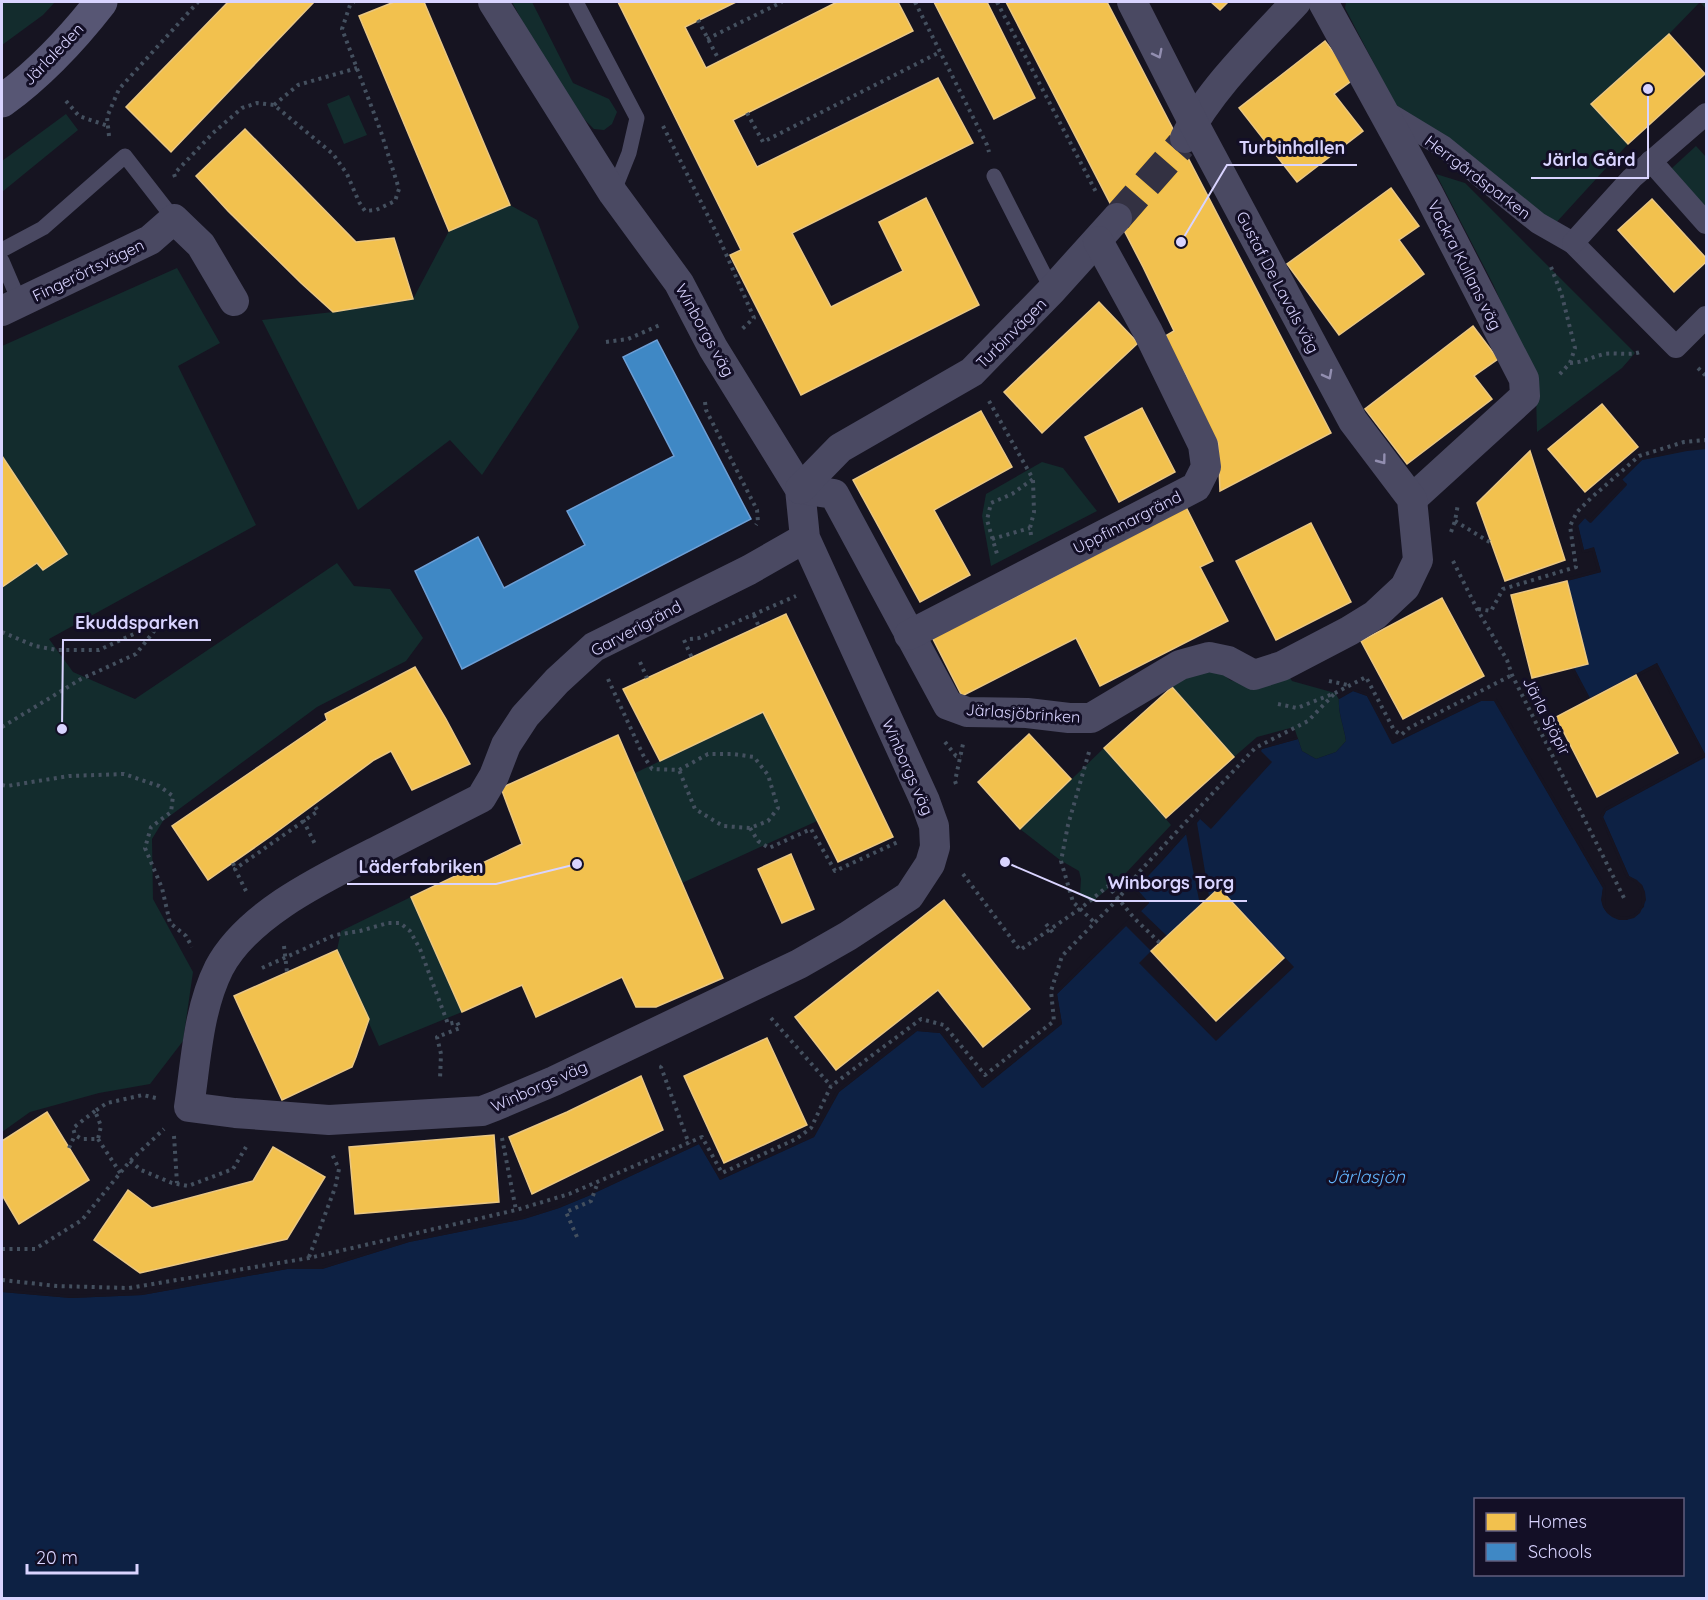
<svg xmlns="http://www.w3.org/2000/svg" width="1708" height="1600" font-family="Quicksand,sans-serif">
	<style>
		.green { fill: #132c2d }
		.water { fill: #0d2144; fill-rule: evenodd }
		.pier { fill: #161421; fill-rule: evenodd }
		.homes { fill: #f2c14e; stroke: #eac783; stroke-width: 1.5 }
		.schools { fill: #3f88c5; stroke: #6d9fd6; stroke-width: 1.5 }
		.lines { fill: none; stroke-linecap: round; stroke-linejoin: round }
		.minor-tunnel { stroke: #333142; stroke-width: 30; stroke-dasharray: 30 15; stroke-linecap: butt }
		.path { stroke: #44505f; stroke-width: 4; stroke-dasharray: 3 4.5; stroke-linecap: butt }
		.service { stroke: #4a4962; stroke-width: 15 }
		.pedestrian { stroke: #4a4962; stroke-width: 22 }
		.minor { stroke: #4a4962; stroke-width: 30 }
		.secondary { stroke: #575674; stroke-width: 33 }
		.oneway { stroke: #928eb0 }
		.labels { text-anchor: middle; stroke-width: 6; stroke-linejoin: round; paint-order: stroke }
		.street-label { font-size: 16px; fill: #d9d4ff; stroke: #130f26 }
		.water-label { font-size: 18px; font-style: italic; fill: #62b6ff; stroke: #130f26 }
		.leader { fill: none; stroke: #d9d4ff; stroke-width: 2 }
		.callout-dot { fill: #d9d4ff; stroke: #130f26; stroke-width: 2 }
		.callout-label { font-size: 18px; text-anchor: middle; font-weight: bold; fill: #d9d4ff; stroke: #130f26; stroke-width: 6; stroke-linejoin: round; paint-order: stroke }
	</style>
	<rect width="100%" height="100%" fill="#161421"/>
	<g class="green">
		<path d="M 2,2 L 55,2 L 43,15 L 2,45 Z"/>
		<path d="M 512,2 L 532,2 L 573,83 L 609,99 L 617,112 L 612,124 L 604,130 L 594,129 L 584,119 L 532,39 Z"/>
		<path d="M 1346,2 L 1706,2 L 1706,9 L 1700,2 L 1669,34 L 1591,103 L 1628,144 L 1554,225 L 1395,104 L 1345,8 Z"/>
		<path d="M 349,95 L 367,135 L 344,144 L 327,104 Z"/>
		<path d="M 66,114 L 78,130 L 2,192 L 2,161 Z"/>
		<path d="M 1696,146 L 1706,157 L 1706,208 L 1671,169 Z"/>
		<path d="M 1436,174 L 1465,183 L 1635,353 L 1622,368 L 1537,432 L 1536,394 L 1533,373 L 1493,284 Z"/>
		<path d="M 510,205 L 537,220 L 579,327 L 578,329 L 482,475 L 450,440 L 358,510 L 262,320 L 333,312 L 413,299 L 449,231 Z"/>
		<path d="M 177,268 L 220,343 L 178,366 L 256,525 L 49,639 L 73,672 L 135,699 L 337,563 L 354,586 L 390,589 L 423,638 L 406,661 L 317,707 L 163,821 L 152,839 L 153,899 L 193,972 L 183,1041 L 150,1084 L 99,1093 L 30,1112 L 2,1132 L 2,587 L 37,563 L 43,570 L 67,554 L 2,456 L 2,346 Z"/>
		<path d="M 1042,462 L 1063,468 L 1097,511 L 991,566 L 982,516 L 986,494 Z"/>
		<path d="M 1218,670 L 1230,680 L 1244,684 L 1288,675 L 1292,681 L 1335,693 L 1339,699 C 1338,714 1344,726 1346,741 L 1336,752 L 1316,759 L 1302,751 L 1294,727 L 1257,737 L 1234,757 L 1172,687 L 1180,677 Z"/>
		<path d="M 763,712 L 817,821 L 682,883 L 635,773 Z"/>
		<path d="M 1104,748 L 1171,825 L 1124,875 L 1092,902 L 1080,895 L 1081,879 L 1079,871 L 1060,860 L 1020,829 Z"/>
		<path d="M 411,897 L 462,1012 L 379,1046 L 337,950 L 341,931 Z"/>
	</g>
	<g class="water">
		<path d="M 1706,446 L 1706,756 L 1657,663 L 1590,699 L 1574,668 L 1588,664 L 1567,581 L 1601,572 L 1594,548 L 1584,550 L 1578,526 L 1585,518 L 1590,523 L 1627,484 L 1622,480 L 1642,460 Z"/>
		<path d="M 1353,691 L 1367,696 L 1393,744 L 1481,701 L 1494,700 L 1603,888 C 1599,910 1606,916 1627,920 L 1644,907 L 1645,893 L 1642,885 L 1629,876 L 1603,817 L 1606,811 L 1706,757 L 1706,1598 L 2,1598 L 2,1292 L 71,1298 L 142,1295 L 287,1269 L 322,1269 L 409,1242 L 524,1219 L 559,1208 L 588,1196 L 699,1144 L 720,1180 L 814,1137 L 839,1092 L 917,1031 L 940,1033 L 983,1088 L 1062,1024 L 1057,994 L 1149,903 L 1136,889 L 1164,859 L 1262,749 L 1298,739 L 1302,751 L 1316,759 L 1336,752 L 1346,741 C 1344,726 1338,714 1339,699 ZM 1476,1500 L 1682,1500 L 1682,1574 L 1476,1574 Z"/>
	</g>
	<g class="pier">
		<path d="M 1706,443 L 1706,449 L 1687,451 L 1642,460 L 1622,479 L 1627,485 L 1591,523 L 1585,518 L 1578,525 L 1584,550 L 1594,547 L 1601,572 L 1567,581 L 1588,664 L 1574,668 L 1590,698 L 1657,663 L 1706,756 L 1606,811 L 1603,817 L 1629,876 L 1637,880 L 1642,885 L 1645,892 L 1646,900 L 1640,913 L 1634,918 L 1626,920 L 1619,920 L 1612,917 L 1607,913 L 1603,907 L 1601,900 L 1603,888 L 1494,701 L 1481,701 L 1392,744 L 1367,696 L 1353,691 L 1339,699 L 1337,696 L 1353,688 L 1369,694 L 1394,740 L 1480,698 L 1496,698 L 1606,887 L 1605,906 L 1614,915 L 1626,917 L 1633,915 L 1638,911 L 1641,906 L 1642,893 L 1635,882 L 1626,877 L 1600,816 L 1605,808 L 1703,755 L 1656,667 L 1591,701 L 1588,701 L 1571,668 L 1584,662 L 1564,580 L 1566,578 L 1597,570 L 1592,551 L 1585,553 L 1582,552 L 1575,524 L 1584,515 L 1590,519 L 1623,485 L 1619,481 L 1620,478 L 1640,458 Z"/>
		<path d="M 1297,737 L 1298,739 L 1262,749 L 1261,751 L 1272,762 L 1211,829 L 1200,819 L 1197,823 L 1209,896 L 1219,888 L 1294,967 L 1216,1041 L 1139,963 L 1151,951 L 1126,926 L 1057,994 L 1062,1024 L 982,1088 L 940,1033 L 917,1031 L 839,1092 L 814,1137 L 720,1180 L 699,1144 L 588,1196 L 559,1208 L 524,1219 L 409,1242 L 322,1269 L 287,1269 L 142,1295 L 71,1298 L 2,1292 L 2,1289 L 71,1295 L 142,1292 L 287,1266 L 322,1266 L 408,1239 L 523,1216 L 558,1205 L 587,1193 L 699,1141 L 702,1142 L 721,1176 L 812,1135 L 837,1089 L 916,1028 L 942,1031 L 983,1084 L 1059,1023 L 1054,992 L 1145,903 L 1133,890 L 1133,886 L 1162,857 L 1260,747 ZM 1186,834 L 1200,905 L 1167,936 L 1141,911 L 1149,903 L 1136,888 Z"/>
	</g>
	<g class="homes">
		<path d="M 228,2 L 314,2 L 171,152 L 126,107 Z"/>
		<path d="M 394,2 L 424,2 L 510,205 L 449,231 L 359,16 Z"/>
		<path d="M 618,2 L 736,2 L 685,27 L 706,68 L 837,2 L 898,2 L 913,31 L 733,120 L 757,167 L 938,78 L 973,143 L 792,233 L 831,307 L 903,271 L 879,222 L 926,198 L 979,305 L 801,395 L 730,255 L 741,250 Z"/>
		<path d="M 934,2 L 987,2 L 1035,98 L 994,119 Z"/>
		<path d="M 1006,2 L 1107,2 L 1331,433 L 1220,491 L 1218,443 L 1198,406 L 1186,375 L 1162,338 L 1174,331 L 1143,267 Z"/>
		<path d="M 1211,2 L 1228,2 L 1220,10 Z"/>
		<path d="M 1669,34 L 1705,74 L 1628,144 L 1591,104 Z"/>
		<path d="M 1325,41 L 1354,79 L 1334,94 L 1363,131 L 1297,182 L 1239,108 Z"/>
		<path d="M 245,129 L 356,242 L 394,238 L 413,299 L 333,312 L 301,283 L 228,211 L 196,176 Z"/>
		<path d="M 1391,188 L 1419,226 L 1399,240 L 1424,274 L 1339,335 L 1287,264 Z"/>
		<path d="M 1652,199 L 1706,258 L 1706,262 L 1674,292 L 1618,230 Z"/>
		<path d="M 1099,302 L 1138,343 L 1042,433 L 1004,392 Z"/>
		<path d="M 1473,326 L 1498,359 L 1474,376 L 1492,399 L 1407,464 L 1365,409 Z"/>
		<path d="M 1602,404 L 1638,447 L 1585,492 L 1548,449 Z"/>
		<path d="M 1142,408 L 1175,472 L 1119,502 L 1085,437 Z"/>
		<path d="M 981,411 L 1012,467 L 934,510 L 970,575 L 920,602 L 853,480 Z"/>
		<path d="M 1530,451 L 1565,560 L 1505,581 L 1477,503 Z"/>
		<path d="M 2,456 L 67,554 L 43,570 L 37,563 L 2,587 Z"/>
		<path d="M 1186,507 L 1213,561 L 1200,567 L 1228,621 L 1100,686 L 1076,638 L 962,696 L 932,637 L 1000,605 Z"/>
		<path d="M 1311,523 L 1351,602 L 1276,640 L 1236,561 Z"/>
		<path d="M 1567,581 L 1588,664 L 1532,678 L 1511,595 Z"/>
		<path d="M 1442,598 L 1484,676 L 1403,719 L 1361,641 Z"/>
		<path d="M 786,614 L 893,837 L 838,862 L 763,712 L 660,761 L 623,689 Z"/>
		<path d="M 415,667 L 446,719 L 470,764 L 412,790 L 391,751 L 374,760 L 271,836 L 208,880 L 172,826 L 327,720 L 325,714 Z"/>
		<path d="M 1636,675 L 1678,753 L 1597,797 L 1556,717 Z"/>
		<path d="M 1172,687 L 1234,757 L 1166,818 L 1104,748 Z"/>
		<path d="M 1029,734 L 1071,779 L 1020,829 L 978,782 Z"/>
		<path d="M 618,735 L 723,978 L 656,1007 L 636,1007 L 622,977 L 536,1017 L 522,985 L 462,1012 L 411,897 L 522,844 L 501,788 Z"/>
		<path d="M 791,854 L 814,909 L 782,923 L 758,869 Z"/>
		<path d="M 1219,888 L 1284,958 L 1216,1021 L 1151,951 Z"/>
		<path d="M 944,900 L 1030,1009 L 983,1047 L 938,990 L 836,1070 L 795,1017 Z"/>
		<path d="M 337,950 L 369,1019 L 356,1057 L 352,1067 L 282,1100 L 234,996 Z"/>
		<path d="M 767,1038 L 807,1125 L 724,1163 L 684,1076 Z"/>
		<path d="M 641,1076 L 663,1130 L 532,1194 L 509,1137 L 567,1112 Z"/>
		<path d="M 47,1112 L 89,1180 L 19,1224 L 2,1195 L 2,1141 Z"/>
		<path d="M 494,1135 L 499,1202 L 355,1214 L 349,1147 Z"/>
		<path d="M 273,1147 L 325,1177 L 287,1239 L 140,1273 L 94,1240 L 128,1190 L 152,1208 L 253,1181 Z"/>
	</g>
	<path class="schools" d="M 657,340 L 751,519 L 462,669 L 415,571 L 478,537 L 504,588 L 585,545 L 567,511 L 674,456 L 623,357 Z"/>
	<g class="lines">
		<path class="minor-tunnel" d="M 1117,218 L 1181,145"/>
		<g class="path">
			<path d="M 915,2 L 987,145 L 989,152"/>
			<path d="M 997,2 L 1096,192"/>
			<path d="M 698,20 L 719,60"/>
			<path d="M 707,39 L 782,2"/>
			<path d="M 66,101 L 79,116 L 108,126"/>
			<path d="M 274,105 L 298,85 L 357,68"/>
			<path d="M 747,113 L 763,142 L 940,52"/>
			<path d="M 663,126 L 719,238 L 754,318 L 742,329"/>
			<path d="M 109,136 L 107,117 L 119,89 L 198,2"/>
			<path d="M 175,177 L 174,174 L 213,133 L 242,108 L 257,103 L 274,105 L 333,154 L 347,174 L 359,202 L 365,211 L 376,210 L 395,201 L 399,189 L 381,132 L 342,29 L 350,5 L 354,2"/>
			<path d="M 1551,267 L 1562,296 L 1575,348 L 1570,363 L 1558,376"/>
			<path d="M 606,342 L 628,339 L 662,324"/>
			<path d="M 1570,363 C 1582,363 1592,357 1604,354 C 1616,352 1628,356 1640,352"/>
			<path d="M 1698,368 L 1706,376"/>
			<path d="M 989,401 L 1033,479 L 1012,494 L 991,503 L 987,520 L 997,554"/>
			<path d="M 705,402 L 706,410 L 757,510 L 758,522 L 756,525"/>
			<path d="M 1455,521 L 1491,543"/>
			<path d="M 1451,532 L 1455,521 L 1458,504"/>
			<path d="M 1031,535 L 1030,528 L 1034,512 L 1033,480"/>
			<path d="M 992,539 L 1030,528"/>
			<path d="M 1453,561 L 1477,609 L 1507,660 L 1512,675 L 1624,898"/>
			<path d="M 1478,609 L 1491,611 L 1503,589 L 1576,567 L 1570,526 L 1577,512 L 1591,498 L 1639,456 L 1684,442 L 1706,440"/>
			<path d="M 754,615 L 759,627"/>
			<path d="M 2,632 L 35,646 L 57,650 L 99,650 L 162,621"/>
			<path d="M 690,639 L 699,638 L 796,596"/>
			<path d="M 684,640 L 692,658"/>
			<path d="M 640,662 L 647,678"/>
			<path d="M 608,679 L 643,755 L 652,769 L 679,770 L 708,754 L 733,754 L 754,757 L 768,775 L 778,808 L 768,821 L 750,828 L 723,826 L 695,809 L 679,770"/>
			<path d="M 1329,681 L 1348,685"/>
			<path d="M 1278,704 L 1297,708 L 1335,693 L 1366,677 L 1394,730 L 1401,735 L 1409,728 L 1512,675"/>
			<path d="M 2,727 L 81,679 L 136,654 L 162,621"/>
			<path d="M 945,742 L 956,756 L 961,756"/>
			<path d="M 1089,752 L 1068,825 L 1061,861 L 1073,902 L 1095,923"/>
			<path d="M 956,784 L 955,781 L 963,744"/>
			<path d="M 2,785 L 7,786 L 69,776 L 124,774 L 159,786 L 173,796 L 171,812 L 151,827 L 145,848 L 162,888 L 170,923 L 186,936 L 192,947"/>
			<path d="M 303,820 L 316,846"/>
			<path d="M 750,828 L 758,841 L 769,848 L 811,829 L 835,871 L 900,841"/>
			<path d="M 233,863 L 235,869"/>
			<path d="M 963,874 L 1020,950 L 1081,908 L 1108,886 L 1134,918 L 1160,943"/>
			<path d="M 246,891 L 235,869 L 318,811 L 314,805"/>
			<path d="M 1046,924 L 1054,934"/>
			<path d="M 284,946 L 287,972"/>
			<path d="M 262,968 L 335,935 L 360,931 L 388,923 L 400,923 L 410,931 L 420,949 L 448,1024 L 457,1022 L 460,1028 L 437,1037 L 441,1054 L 440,1079"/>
			<path d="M 771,1018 L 831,1086"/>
			<path d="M 662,1066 L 661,1067 L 689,1144"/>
			<path d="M 95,1111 L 73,1128 L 75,1135 L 82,1139 L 98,1139 L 101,1126 L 95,1111 L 107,1103 L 143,1095 L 156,1098"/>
			<path d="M 174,1136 L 177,1183"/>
			<path d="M 502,1138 L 516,1210"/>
			<path d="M 98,1139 L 121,1174"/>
			<path d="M 69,1148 L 75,1135"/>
			<path d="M 130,1161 L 141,1170 L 172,1183 L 188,1186 L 233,1169 L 246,1147"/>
			<path d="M 577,1237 L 566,1212 L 591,1201 L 598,1182"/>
			<path d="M 2,1249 L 35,1249 L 82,1220 L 130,1161 L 164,1129"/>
			<path d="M 309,1257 L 335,1188 L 339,1169 L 332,1154"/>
			<path d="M 2,1280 L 57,1286 L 129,1288 L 309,1258 L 516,1210 L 569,1194 L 702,1137 L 722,1173 L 796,1139 L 811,1128 L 831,1086 L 921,1019 L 944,1025 L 985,1075 L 1054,1021 L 1051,991 L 1062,956 L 1118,899 L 1140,871 L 1255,748 L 1308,721 L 1335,693"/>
		</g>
		<g class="service">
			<path d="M 576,2 L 637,118 L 629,153 L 613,193"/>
			<path d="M 994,176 L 1052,290"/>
			<path d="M 2,250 L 43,228 L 125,156 L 174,219"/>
			<path d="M 2,261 L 20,303"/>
		</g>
		<g class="pedestrian">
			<path d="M 1383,110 L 1444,147 L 1538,223 L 1573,243 L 1676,347 L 1706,317"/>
			<path d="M 1651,161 L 1706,223"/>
			<path d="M 1573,243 L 1632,178 L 1706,114"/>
		</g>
		<g class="minor">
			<path d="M 493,2 L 613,193 L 679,283 L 713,348 L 800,489 L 805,538 L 925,801 L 934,826 L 935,847 L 930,864 L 909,896 L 848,936 L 799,964 L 554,1081 L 495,1106 L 482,1111 L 329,1120 L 235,1113 L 189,1107 C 196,1061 198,1010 219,968 C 248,913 326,877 379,850 C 413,833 447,815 481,798 L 494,776 L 506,745 L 525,716 L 557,681 L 594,647 L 749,570 L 805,538"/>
			<path d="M 1323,2 L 1428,193 L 1524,379 L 1525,396 L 1412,499"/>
			<path d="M 1185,138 C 1210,89 1258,43 1296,2"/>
			<path d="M 2,311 L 150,240 L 174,219 L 201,245 L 234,301"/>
			<path d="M 800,489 L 834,494 L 948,705 L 967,712 L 1027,713 L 1069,718 L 1091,718 L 1180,665 L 1209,657 L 1228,661 L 1254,675 L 1282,666 L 1349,631 L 1375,615 L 1405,587 L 1418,560 L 1412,499 L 1353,421 L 1193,122 L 1132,2"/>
			<path d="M 800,489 L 840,448 L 972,372 L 1052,290 L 1117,218"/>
			<path d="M 909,635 L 1196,487 L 1206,467 L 1203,445 L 1148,332 L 1098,241"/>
		</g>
		<path class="secondary" d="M 2,101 C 39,74 73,38 101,2"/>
	</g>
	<defs><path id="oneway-chevron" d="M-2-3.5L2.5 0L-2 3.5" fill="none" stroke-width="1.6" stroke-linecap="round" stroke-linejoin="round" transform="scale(1.5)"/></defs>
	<g class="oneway">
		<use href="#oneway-chevron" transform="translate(1158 54) rotate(63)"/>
		<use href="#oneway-chevron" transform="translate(1328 375) rotate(62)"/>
		<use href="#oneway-chevron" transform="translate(1382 460) rotate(53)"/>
	</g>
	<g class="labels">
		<g class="street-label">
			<text transform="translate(53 54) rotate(-46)" y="6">Järlaleden</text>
			<text transform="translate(1478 177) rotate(37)" y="6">Herrgårdsparken</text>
			<text transform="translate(1465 265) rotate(63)" y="6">Vackra Kullans väg</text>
			<text transform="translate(88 270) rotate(-26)" y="6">Fingerörtsvägen</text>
			<text transform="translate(1278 282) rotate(62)" y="6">Gustaf De Lavals väg</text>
			<text transform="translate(705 330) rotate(61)" y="6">Winborgs väg</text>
			<text transform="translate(1011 333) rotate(-45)" y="6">Turbinvägen</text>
			<text transform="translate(1127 522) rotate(-27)" y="6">Uppfinnargränd</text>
			<text transform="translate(636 628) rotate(-28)" y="6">Garverigränd</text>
			<text transform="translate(1023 713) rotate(4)" y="6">Järlasjöbrinken</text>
			<text transform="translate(1547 716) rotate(63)" y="6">Järla Sjöpir</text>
			<text transform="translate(908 767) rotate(66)" y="6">Winborgs väg</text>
			<text transform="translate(539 1086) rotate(-24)" y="6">Winborgs väg</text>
		</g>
		<g class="water-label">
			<text x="1366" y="1183">Järlasjön</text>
		</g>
	</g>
	<path class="leader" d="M1181 242L1227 165H1357M1648 89L1648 178H1531M62 729L63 640H211M577 864L496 884H347M1005 862L1096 901H1247"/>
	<g class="callout-dot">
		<circle cx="1181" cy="242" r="6"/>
		<circle cx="1648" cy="89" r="6"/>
		<circle cx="62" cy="729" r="6"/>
		<circle cx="577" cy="864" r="6"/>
		<circle cx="1005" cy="862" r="6"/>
	</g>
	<g class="callout-label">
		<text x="1292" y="154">Turbinhallen</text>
		<text x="1589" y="166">Järla Gård</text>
		<text x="137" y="629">Ekuddsparken</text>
		<text x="421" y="873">Läderfabriken</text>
		<text x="1171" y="889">Winborgs Torg</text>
	</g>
	<rect width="1708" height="1600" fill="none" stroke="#d9d4ff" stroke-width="6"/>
	<rect x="1474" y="1498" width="210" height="78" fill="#130f26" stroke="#625e7d" stroke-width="1.5"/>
	<rect x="1486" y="1513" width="30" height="18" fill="#f2c14e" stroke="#625e7d" stroke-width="1.5"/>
	<text x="1528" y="1528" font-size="18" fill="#d9d4ff">Homes</text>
	<rect x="1486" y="1543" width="30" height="18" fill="#3f88c5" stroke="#625e7d" stroke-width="1.5"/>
	<text x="1528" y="1558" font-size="18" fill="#d9d4ff">Schools</text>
	<path d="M27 1564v9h110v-9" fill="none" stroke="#d9d4ff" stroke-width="3"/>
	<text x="36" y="1564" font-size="18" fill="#d9d4ff" stroke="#130f26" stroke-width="4.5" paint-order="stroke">20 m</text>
</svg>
